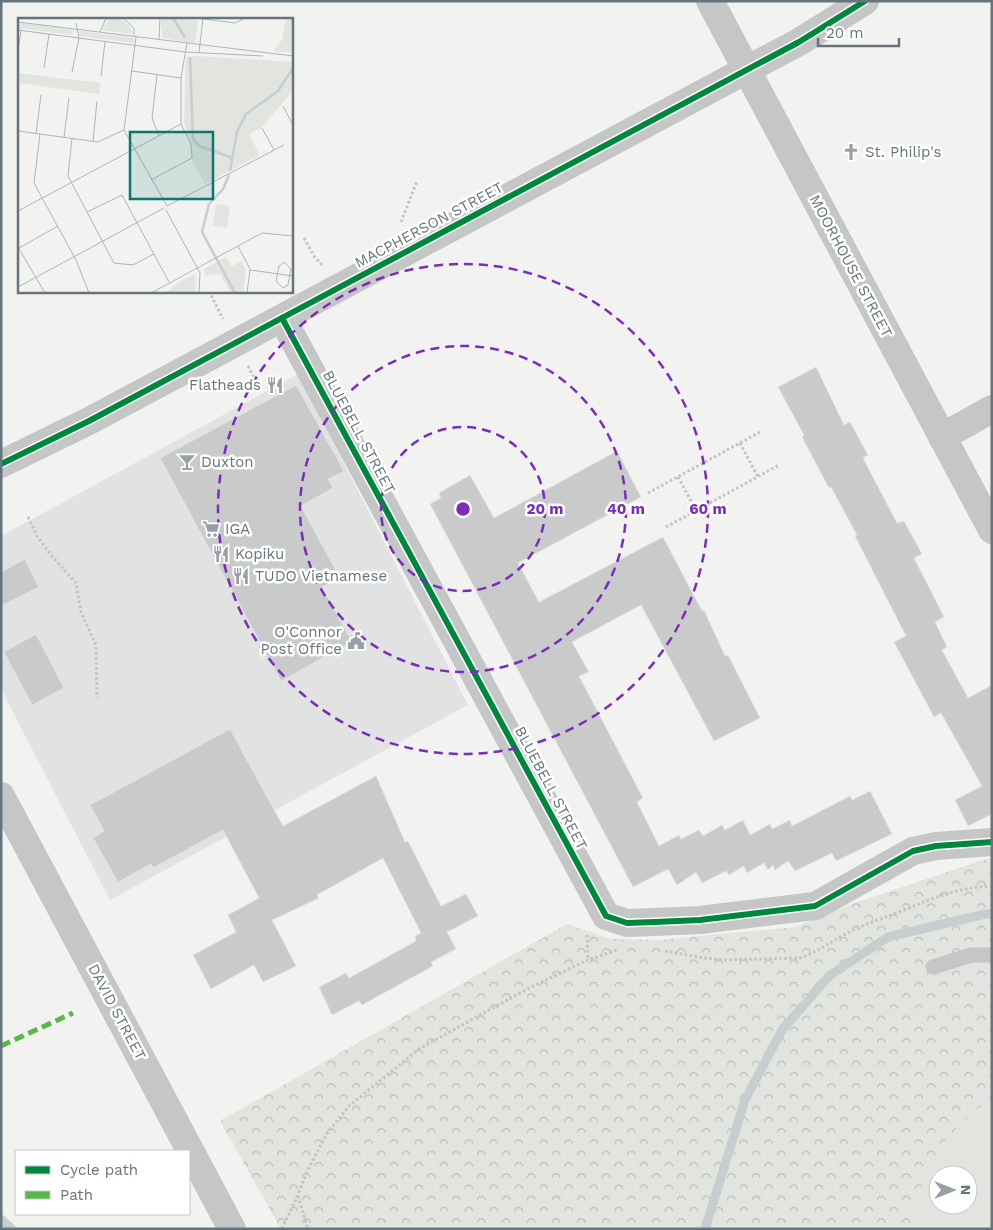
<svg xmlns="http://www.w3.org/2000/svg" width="993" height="1230" font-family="'Work Sans',sans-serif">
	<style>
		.built { fill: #e1e2e2 }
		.park { fill: url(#park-crowns); fill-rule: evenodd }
		.pitch { fill: #e1e4df; fill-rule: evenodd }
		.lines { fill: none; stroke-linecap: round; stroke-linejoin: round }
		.stream { stroke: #c7ced0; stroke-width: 9 }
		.building { fill: #c9caca; stroke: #e2e2e1 }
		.path { stroke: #c3c4c4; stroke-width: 3; stroke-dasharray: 2.5 2.5; stroke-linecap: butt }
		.service { stroke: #c5c6c6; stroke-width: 15 }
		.minor { stroke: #c5c6c6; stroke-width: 28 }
		.tertiary { stroke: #c5c6c6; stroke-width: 28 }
		.quiet { stroke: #58b947; stroke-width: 5; stroke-dasharray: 10 5; stroke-linecap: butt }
		.cycleway-casing { stroke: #fff; stroke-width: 9 }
		.cycleway { stroke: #00873e; stroke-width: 6 }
		.ring { fill: none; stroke: #7b2cbf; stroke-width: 2.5; stroke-dasharray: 9 6 }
		.labels { text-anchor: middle; stroke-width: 5; stroke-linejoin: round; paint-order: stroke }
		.poi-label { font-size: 15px; fill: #66747d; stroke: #fff; text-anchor: start }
		.street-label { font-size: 15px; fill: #66747d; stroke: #fff }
		.inset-river { fill: none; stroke: #c7ced0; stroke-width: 2.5 }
		.inset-road { fill: none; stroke: #adb5b8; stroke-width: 1 }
		.view { fill: #0f766e; fill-opacity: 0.15; stroke: #0f766e; stroke-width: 2.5 }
		.inset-edge { fill: none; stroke: #66747d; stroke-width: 2.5 }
		.centre { fill: #7b2cbf; stroke: #fff; stroke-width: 2.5 }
		.ring-label { font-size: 15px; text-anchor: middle; font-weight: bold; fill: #7b2cbf; stroke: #fff; stroke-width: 5; stroke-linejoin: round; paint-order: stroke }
	</style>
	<defs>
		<pattern id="park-crowns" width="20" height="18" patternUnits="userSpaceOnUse" patternTransform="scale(1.25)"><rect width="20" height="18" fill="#e1e4df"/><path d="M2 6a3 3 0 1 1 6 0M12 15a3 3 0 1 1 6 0" fill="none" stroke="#babdba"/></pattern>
	</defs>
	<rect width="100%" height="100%" fill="#f2f2f1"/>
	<path class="built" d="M 298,374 L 468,705 L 110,900 L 1,689 L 1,536 Z"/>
	<path class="park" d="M 992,857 L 992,1229 L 281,1229 L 220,1121 L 567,924 L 611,939 L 659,940 L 795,927 L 852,904 ZM 938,1175 L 968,1175 L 968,1205 L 938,1205 Z"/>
	<path class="pitch" d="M 992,1098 L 992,1229 L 912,1229 C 916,1173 947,1129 992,1098 ZM 938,1175 L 968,1175 L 968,1205 L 938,1205 Z"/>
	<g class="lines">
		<g class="stream">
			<path d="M 1,1219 L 12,1229"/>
			<path d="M 705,1229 L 745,1100 L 782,1030 L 829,976 L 888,937 L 985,914 L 992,914"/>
		</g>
	</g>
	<g class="building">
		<path d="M 816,367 L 844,425 L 850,422 L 868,455 L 863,458 L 897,523 L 904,521 L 922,554 L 914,558 L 944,617 L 935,622 L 947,647 L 942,650 L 968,698 L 992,685 L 992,814 L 968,826 L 955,800 L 982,786 L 941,713 L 934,717 L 894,642 L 906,636 L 855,536 L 857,535 L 831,487 L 829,488 L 802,437 L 804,435 L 778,387 Z"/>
		<path d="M 296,385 L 344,471 L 328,479 L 333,488 L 301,506 L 340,578 L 322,587 L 352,642 L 281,681 L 160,458 Z"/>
		<path d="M 617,451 L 641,497 L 518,563 L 539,602 L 663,537 L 702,611 L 704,610 L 725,656 L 728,655 L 760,718 L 714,741 L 641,605 L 572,642 L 589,672 L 579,676 L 643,798 L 637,802 L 659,846 L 679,835 L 681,839 L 699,830 L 703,836 L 722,825 L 725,830 L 743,820 L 750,835 L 770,824 L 772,829 L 790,820 L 792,826 L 850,796 L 852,800 L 870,791 L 892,834 L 836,861 L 832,853 L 795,871 L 788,861 L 775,870 L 773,865 L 768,870 L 764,863 L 747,873 L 744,866 L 729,875 L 726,871 L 702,883 L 696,872 L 677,885 L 668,869 L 633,887 L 430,504 L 441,498 L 439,493 L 470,475 L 494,518 Z"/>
		<path d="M 25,559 L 39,587 L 1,606 L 1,572 Z"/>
		<path d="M 36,634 L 64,688 L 32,705 L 4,652 Z"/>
		<path d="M 230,729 L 283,826 L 376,776 L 405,842 L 408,841 L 441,906 L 466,894 L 478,916 L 447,932 L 456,949 L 431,962 L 433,966 L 362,1005 L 359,1001 L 332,1015 L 319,987 L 346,973 L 349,978 L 416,941 L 415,936 L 421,933 L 383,858 L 317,895 L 319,898 L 272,920 L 296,966 L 263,982 L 254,965 L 211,989 L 193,955 L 236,932 L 228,915 L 259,898 L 223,830 L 153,868 L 151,864 L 118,882 L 93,838 L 104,831 L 90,805 Z"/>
	</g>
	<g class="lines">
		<g class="path">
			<path d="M 401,222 L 417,181"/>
			<path d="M 304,238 L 314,256 L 322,265"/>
			<path d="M 209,291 L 223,319"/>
			<path d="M 248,366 L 260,390"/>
			<path d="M 740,443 L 758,477"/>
			<path d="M 678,477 L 696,510"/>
			<path d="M 648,493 L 762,431"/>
			<path d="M 28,517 L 37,536 L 50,554 L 76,583 L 81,612 L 96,645 L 97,698"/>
			<path d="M 666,527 L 779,465"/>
			<path d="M 587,935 L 588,960"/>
			<path d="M 665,951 L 705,958 L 723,960 L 800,958 C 818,952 833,940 851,931 C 868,923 886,917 904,910 C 933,898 960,887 992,886"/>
			<path d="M 298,1196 L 308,1229"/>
			<path d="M 282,1229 L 298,1195 L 307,1172 L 326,1135 L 349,1106 L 419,1049 L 527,989 L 588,960 L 617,950"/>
		</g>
		<path class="service" d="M 933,967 L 971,955 L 992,955"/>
		<g class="minor">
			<path d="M 710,1 L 992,530"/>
			<path d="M 282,318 L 606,916 L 627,923 L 655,922 L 700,920 L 815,906 L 913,851 L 936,846 L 992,842"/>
			<path d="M 942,437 L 992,409"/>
		</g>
		<g class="tertiary">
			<path d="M 1,464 L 89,421 L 799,42 L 865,1"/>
			<path d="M 1,796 L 232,1229"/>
		</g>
		<path class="quiet" d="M 1,1046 L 73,1013"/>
		<g class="cycleway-casing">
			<g id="cycleway">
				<path d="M 282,318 L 606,916 L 627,923 L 655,922 L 700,920 L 815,906 L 913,851 L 936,846 L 992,842"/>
				<path d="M 1,464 L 89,421 L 799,42 L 865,1"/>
			</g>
		</g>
		<use href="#cycleway" class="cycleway"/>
	</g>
	<g class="ring">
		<circle cx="463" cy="509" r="82"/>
		<circle cx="463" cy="509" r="163"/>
		<circle cx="463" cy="509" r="245"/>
	</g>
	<defs>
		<g id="church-bare" transform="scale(1.35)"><path d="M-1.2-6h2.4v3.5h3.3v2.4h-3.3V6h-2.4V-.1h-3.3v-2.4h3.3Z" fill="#97a0a6" stroke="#fff" stroke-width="2.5" paint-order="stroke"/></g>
		<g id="restaurant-bare" transform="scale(1.35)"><path d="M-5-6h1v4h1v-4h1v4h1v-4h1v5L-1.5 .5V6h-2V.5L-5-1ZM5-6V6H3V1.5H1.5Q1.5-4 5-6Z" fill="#97a0a6" stroke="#fff" stroke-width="2.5" paint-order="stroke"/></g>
		<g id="bar-bare" transform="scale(1.35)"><path d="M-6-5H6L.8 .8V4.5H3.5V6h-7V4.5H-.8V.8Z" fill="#97a0a6" stroke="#fff" stroke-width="2.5" paint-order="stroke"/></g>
		<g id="supermarket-bare" transform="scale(1.35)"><path d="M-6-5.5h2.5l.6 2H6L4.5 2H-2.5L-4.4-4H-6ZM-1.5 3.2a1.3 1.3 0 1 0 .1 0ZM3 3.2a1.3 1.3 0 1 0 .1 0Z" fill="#97a0a6" stroke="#fff" stroke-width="2.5" paint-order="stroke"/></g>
		<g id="civic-bare" transform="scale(1.35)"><path d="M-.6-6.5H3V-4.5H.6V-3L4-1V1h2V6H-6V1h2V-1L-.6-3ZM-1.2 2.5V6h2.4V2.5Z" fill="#97a0a6" stroke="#fff" stroke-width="2.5" paint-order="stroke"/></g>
	</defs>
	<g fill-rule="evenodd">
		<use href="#church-bare" x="851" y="152"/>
		<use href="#restaurant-bare" x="275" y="385"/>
		<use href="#bar-bare" x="187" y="462"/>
		<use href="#supermarket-bare" x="211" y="529"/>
		<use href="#restaurant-bare" x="221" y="554"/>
		<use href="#restaurant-bare" x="241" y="576"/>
		<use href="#civic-bare" x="356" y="641"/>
	</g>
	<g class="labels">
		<g class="poi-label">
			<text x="865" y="157">St. Philip's</text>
			<text x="261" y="390" text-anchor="end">Flatheads</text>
			<text x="201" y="467">Duxton</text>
			<text x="225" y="534">IGA</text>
			<text x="235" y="559">Kopiku</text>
			<text x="255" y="581">TUDO Vietnamese</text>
			<text x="342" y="637" text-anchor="end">O'Connor<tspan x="342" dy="17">Post Office</tspan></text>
		</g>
		<g class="street-label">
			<text transform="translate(429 225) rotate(-28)" y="5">MACPHERSON STREET</text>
			<text transform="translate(851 266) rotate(62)" y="5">MOORHOUSE STREET</text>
			<text transform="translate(359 432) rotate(62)" y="5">BLUEBELL STREET</text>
			<text transform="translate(551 788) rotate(62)" y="5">BLUEBELL STREET</text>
			<text transform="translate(117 1012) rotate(62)" y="5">DAVID STREET</text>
		</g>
	</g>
	<g transform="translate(18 18)">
		<rect width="275" height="275" fill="#f2f2f1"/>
		<path d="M 0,4 L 55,12 L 54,17 L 0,10 ZM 62,13 L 116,20 L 116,25 L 61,18 Z" fill="#e1e4df"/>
		<path d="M 91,0 L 101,0 L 111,7 L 115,16 L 84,12 ZM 143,0 L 180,2 L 177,25 L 144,20 ZM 268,0 L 275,0 L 275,35 L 255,33 L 264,22 ZM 178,38 L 275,44 L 275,73 L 243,110 L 231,116 L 242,137 L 187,166 L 174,143 L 174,128 L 166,105 L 168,39 ZM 0,55 L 83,65 L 81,76 L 0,65 ZM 208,239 L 214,248 L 223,243 L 228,252 L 225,275 L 213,275 L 202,256 L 187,258 L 186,251 ZM 178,256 L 177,275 L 173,275 L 165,269 L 164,262 Z" fill="#e1e4df"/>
		<path d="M 184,42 L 219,44 L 217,74 L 202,73 L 202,68 L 198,67 L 197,73 L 182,72 ZM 225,47 L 257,50 L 254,71 L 223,68 ZM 184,82 L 211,86 L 207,112 L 201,118 L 191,119 L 185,113 L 186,101 L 181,101 ZM 198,186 L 212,188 L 209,210 L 195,208 ZM 164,262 L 165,269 L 173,275 L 147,275 Z" fill="#e1e4df"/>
		<path class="inset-river" d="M 155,0 L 167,20M 172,39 L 175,121 L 181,128 L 212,139 L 214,143M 212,153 L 219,114 L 228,96 L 260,73 L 275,50M 211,157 L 205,171 L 191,186 L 184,214 L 217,275"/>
		<path class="inset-road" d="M 105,0 L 116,10 L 116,19M 178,0 L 217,5 L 227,0M 0,4 L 275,38M 0,12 L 167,34 L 245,38M 82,14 L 88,0M 118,19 L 106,112 L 149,188M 141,22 L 142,0M 0,32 L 3,13M 181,34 L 185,0M 26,50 L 31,16M 114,53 L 163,60M 54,54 L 61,20 L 58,5M 139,57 L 134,100 L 141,118M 83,58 L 87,24M 265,88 L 275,107M 244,110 L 256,132M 0,113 L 80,124 L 106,112M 18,116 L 23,77M 22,116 L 16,165 L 58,242 L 71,275M 46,119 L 51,80M 54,120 L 50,158 L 96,245 L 115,247 L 136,236M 75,123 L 79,83M 133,162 L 174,140 L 173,126 L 163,106M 149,188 L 266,127M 148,192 L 182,255 L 181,275M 0,193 L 163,106 L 163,60 L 169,25M 69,194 L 104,177 L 151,264M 220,228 L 232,251 L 229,275M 0,229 L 27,275M 1,230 L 40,208M 266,244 L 273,251 L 270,267 L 265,270 L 258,263 L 261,248 ZM 232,252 L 275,258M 0,269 L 146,190M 133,275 L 244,215 L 275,218"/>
		<path class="view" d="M 112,114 L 195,114 L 195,181 L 112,181 Z"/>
		<rect width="275" height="275" class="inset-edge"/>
	</g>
	<circle cx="463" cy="509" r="8" class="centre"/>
	<g class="ring-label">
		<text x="545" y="514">20 m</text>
		<text x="626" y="514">40 m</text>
		<text x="708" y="514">60 m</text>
	</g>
	<rect width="993" height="1230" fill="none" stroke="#66747d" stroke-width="5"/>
	<rect x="15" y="1150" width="175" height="65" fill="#ffffff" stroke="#c2c7cb"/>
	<rect x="25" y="1166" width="25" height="8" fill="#00873e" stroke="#c2c7cb"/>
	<text x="60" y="1175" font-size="15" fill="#66747d">Cycle path</text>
	<rect x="25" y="1191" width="25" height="8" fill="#58b947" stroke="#c2c7cb"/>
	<text x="60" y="1200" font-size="15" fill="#66747d">Path</text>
	<g transform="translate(953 1190) rotate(90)"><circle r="24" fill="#ffffff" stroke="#c2c7cb"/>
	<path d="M0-4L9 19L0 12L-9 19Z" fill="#97a0a6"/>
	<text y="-8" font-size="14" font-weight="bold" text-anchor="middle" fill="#66747d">N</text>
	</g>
	<path d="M818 38v8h81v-8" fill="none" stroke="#66747d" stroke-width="2.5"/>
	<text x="826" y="38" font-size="15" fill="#66747d" stroke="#ffffff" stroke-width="4" paint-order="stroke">20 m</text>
</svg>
